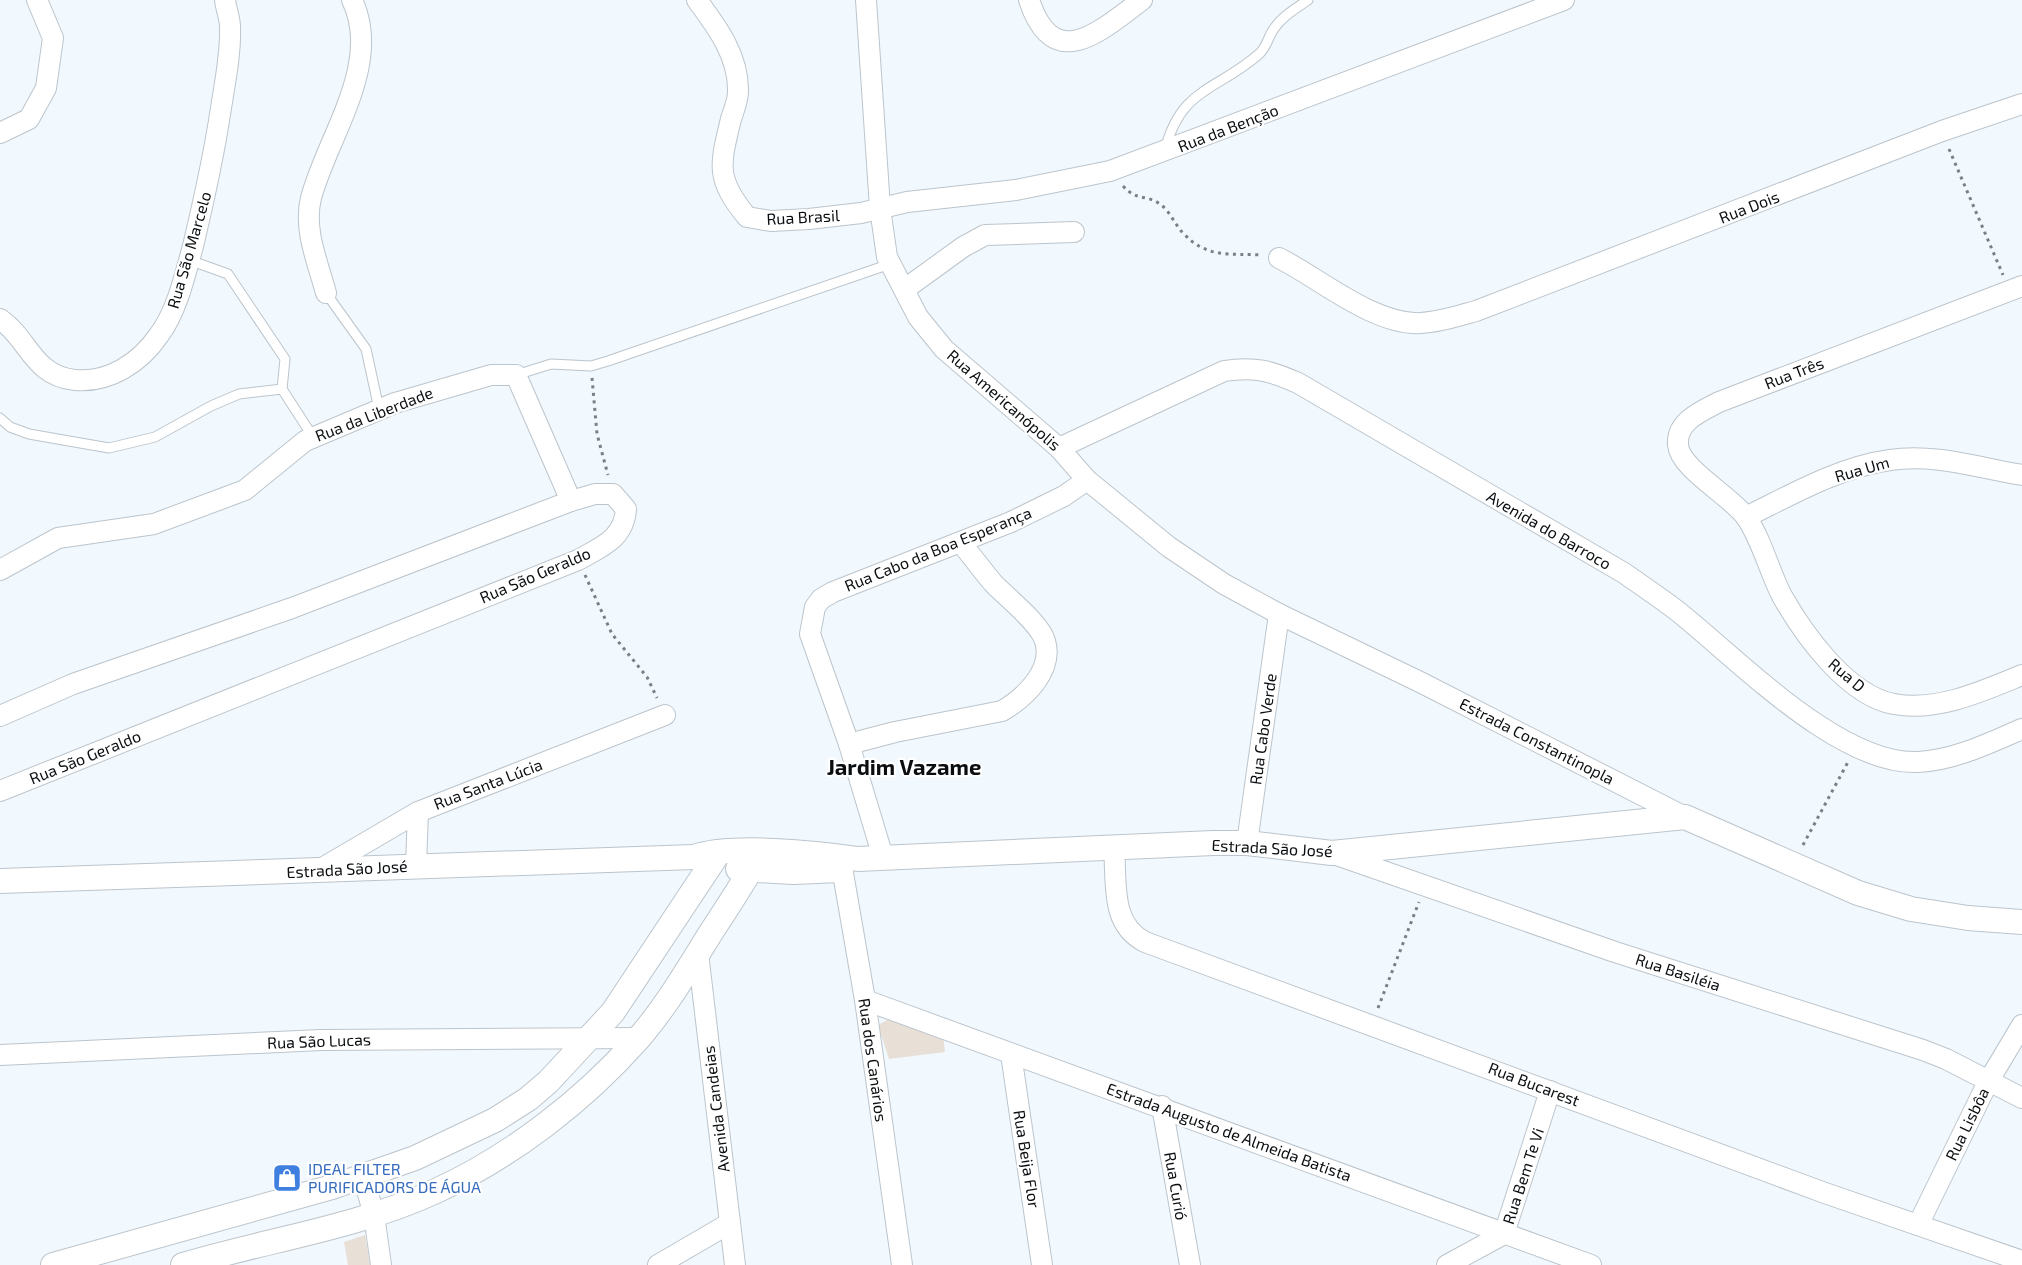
<svg xmlns="http://www.w3.org/2000/svg" width="2022" height="1265" font-family="'Exo 2',sans-serif">
	<style>
		.building { fill: #e8dfd7 }
		.lines { fill: none; stroke-linecap: round; stroke-linejoin: round }
		.service-casing { stroke: #bcc5cc; stroke-width: 11 }
		.minor-casing { stroke: #bcc5cc; stroke-width: 22 }
		.tertiary-casing { stroke: #bcc5cc; stroke-width: 26 }
		.path { stroke: #7a7f83; stroke-width: 3; stroke-dasharray: 3 4.5; stroke-linecap: butt }
		.service { stroke: #fff; stroke-width: 9 }
		.minor { stroke: #fff; stroke-width: 20 }
		.tertiary { stroke: #fff; stroke-width: 24 }
		.labels { text-anchor: middle; stroke-width: 4.5; stroke-linejoin: round; paint-order: stroke }
		.street-label { font-size: 16px; fill: #0b0e10; stroke: #fff }
		.shop-label { font-size: 16px; fill: #366cbe; stroke: #fff; text-anchor: start }
		.district-label { font-size: 22px; font-weight: bold; fill: #0b0e10; stroke: #fff }
	</style>
	<rect width="100%" height="100%" fill="#f1f8fe"/>
	<g class="building">
		<path d="M 889,1019 L 943,1036 L 945,1052 L 889,1059 L 878,1025 Z"/>
		<path d="M 365,1235 L 370,1265 L 348,1265 L 344,1242 Z"/>
	</g>
	<g class="lines">
		<g class="service-casing">
			<g id="service">
				<path d="M 1165,150 C 1181,87 1217,91 1259,54 C 1266,48 1268,38 1273,30 C 1281,17 1295,9 1308,0"/>
				<path d="M 189,260 L 228,274 L 285,359 L 282,389 L 313,437"/>
				<path d="M 326,293 L 366,349 L 379,409"/>
				<path d="M 516,375 L 551,364 L 591,366 L 608,361 L 890,264"/>
				<path d="M 0,418 L 10,427 L 29,434 L 109,448 L 155,437 L 211,406 L 239,394 L 282,389"/>
			</g>
		</g>
		<g class="minor-casing">
			<g id="minor">
				<path d="M 697,0 C 717,27 739,56 738,92 C 738,100 734,110 731,119 C 720,165 715,178 747,217 L 771,221 L 809,219 L 861,213 L 907,202 L 1016,190 L 1110,171 L 1564,0"/>
				<path d="M 866,0 L 880,208 L 887,257 L 918,317 L 944,349 L 1059,448 L 1087,480 L 1169,547 L 1224,584 L 1279,614 L 1420,682 L 1685,817"/>
				<path d="M 1029,0 C 1054,75 1100,31 1142,0"/>
				<path d="M 0,133 L 29,119 L 46,88 L 53,38 L 37,0"/>
				<path d="M 1279,258 C 1319,278 1375,326 1421,323 C 1440,322 1458,316 1476,311 L 1942,131 L 2022,104"/>
				<path d="M 2022,286 L 1719,402 C 1702,411 1676,421 1678,445 C 1680,469 1731,496 1746,517 C 1762,540 1769,571 1782,596 C 1804,635 1848,696 1894,704 C 1937,712 1983,691 2022,675"/>
				<path d="M 905,289 L 963,247 L 985,235 L 1074,232"/>
				<path d="M 326,293 C 318,263 303,229 311,198 C 327,137 383,64 352,0"/>
				<path d="M 0,319 C 29,339 33,376 75,380 C 109,383 140,363 159,335 C 177,311 185,275 193,246 C 204,200 214,155 221,108 C 225,82 231,54 230,27 C 230,18 226,9 225,0"/>
				<path d="M 1059,448 L 1224,371 C 1254,366 1271,371 1298,383 L 1624,573 C 1641,585 1659,597 1676,610 C 1736,657 1839,766 1918,762 C 1955,760 1989,743 2022,729"/>
				<path d="M 1746,517 C 1791,495 1839,467 1890,460 C 1934,453 1979,468 2022,475"/>
				<path d="M 0,570 L 58,538 L 154,524 L 245,490 L 305,441 L 395,403 L 491,375 L 516,375 L 571,501"/>
				<path d="M 0,716 L 73,684 L 292,608 L 571,501 L 595,494 L 613,494 L 626,509 C 624,539 601,547 578,560 L 0,791"/>
				<path d="M 849,744 L 895,732 L 1002,711 C 1024,698 1054,671 1045,641 C 1040,623 1006,597 993,583 C 982,570 972,556 961,543"/>
				<path d="M 1247,843 L 1279,614"/>
				<path d="M 1114,849 C 1117,884 1110,924 1145,942 L 1825,1193 L 2022,1261"/>
				<path d="M 1334,854 L 1615,952 L 1923,1050 L 1946,1059 L 2022,1098"/>
				<path d="M 840,856 L 865,1000 L 902,1265"/>
				<path d="M 883,857 L 849,744 L 810,634 L 815,607 L 821,599 L 833,592 L 1011,522 L 1064,496 L 1087,480"/>
				<path d="M 416,865 L 418,812"/>
				<path d="M 319,870 L 418,812 L 665,715"/>
				<path d="M 698,953 L 735,1265"/>
				<path d="M 865,1000 L 1591,1265"/>
				<path d="M 1011,1054 L 1042,1265"/>
				<path d="M 0,1055 L 321,1040 L 638,1038"/>
				<path d="M 1162,1106 L 1190,1265"/>
				<path d="M 363,1176 L 374,1215 L 381,1265"/>
				<path d="M 1918,1225 L 1988,1082 L 2022,1025"/>
				<path d="M 658,1265 L 730,1223"/>
				<path d="M 1447,1265 L 1504,1234 L 1550,1091"/>
			</g>
		</g>
		<g class="tertiary-casing">
			<g id="tertiary">
				<path d="M 738,869 L 793,872 L 841,870"/>
				<path d="M 0,881 L 694,857 C 731,844 817,853 858,859 L 1213,843 L 1247,843 L 1332,853 L 1685,817 L 1858,893 L 1911,909 L 1968,918 L 2022,922"/>
				<path d="M 53,1265 L 332,1187 L 415,1158 L 495,1120 L 528,1099 L 548,1082 L 613,1012 L 719,852"/>
				<path d="M 183,1265 C 266,1240 356,1228 436,1191 C 512,1156 583,1101 638,1039 C 666,1007 688,969 710,934 C 727,907 746,881 760,852"/>
			</g>
		</g>
		<g class="path">
			<path d="M 1949,149 L 2003,275"/>
			<path d="M 1123,186 C 1138,202 1146,194 1160,204 C 1170,211 1175,225 1183,233 C 1207,259 1230,253 1261,255"/>
			<path d="M 592,378 L 597,434 L 608,475"/>
			<path d="M 585,575 L 612,634 L 647,677 L 657,698"/>
			<path d="M 1803,845 L 1848,762"/>
			<path d="M 1378,1008 L 1419,902"/>
		</g>
		<use href="#service" class="service"/>
		<use href="#minor" class="minor"/>
		<use href="#tertiary" class="tertiary"/>
	</g>
	<defs>
		<g id="shop-square" transform="scale(1.5)"><rect x="-9" y="-9" width="18" height="18" rx="4" fill="#3f7fe0" stroke="#fff"/><path d="M-5-2.5h2.3a2.7 3.5 0 0 1 5.4 0H5L5.5 6h-11ZM-1.5-2.5h3a1.5 2.3 0 0 0-3 0Z" fill="#fff"/></g>
	</defs>
	<g fill-rule="evenodd">
		<use href="#shop-square" x="287" y="1178"/>
	</g>
	<g class="labels">
		<g class="street-label">
			<text transform="translate(1228 128) rotate(-21)" y="6">Rua da Benção</text>
			<text transform="translate(1749 207) rotate(-21)" y="6">Rua Dois</text>
			<text transform="translate(803 217) rotate(-3)" y="6">Rua Brasil</text>
			<text transform="translate(189 250) rotate(-74)" y="6">Rua São Marcelo</text>
			<text transform="translate(1794 373) rotate(-21)" y="6">Rua Três</text>
			<text transform="translate(1004 400) rotate(41)" y="6">Rua Americanópolis</text>
			<text transform="translate(374 414) rotate(-21)" y="6">Rua da Liberdade</text>
			<text transform="translate(1862 469) rotate(-16)" y="6">Rua Um</text>
			<text transform="translate(1549 530) rotate(30)" y="6">Avenida do Barroco</text>
			<text transform="translate(938 549) rotate(-22)" y="6">Rua Cabo da Boa Esperança</text>
			<text transform="translate(535 575) rotate(-23)" y="6">Rua São Geraldo</text>
			<text transform="translate(1847 675) rotate(40)" y="6">Rua D</text>
			<text transform="translate(1263 729) rotate(-82)" y="6">Rua Cabo Verde</text>
			<text transform="translate(1537 741) rotate(27)" y="6">Estrada Constantinopla</text>
			<text transform="translate(85 757) rotate(-22)" y="6">Rua São Geraldo</text>
			<text transform="translate(488 784) rotate(-21)" y="6">Rua Santa Lúcia</text>
			<text transform="translate(1272 848) rotate(3)" y="6">Estrada São José</text>
			<text transform="translate(347 869) rotate(-3)" y="6">Estrada São José</text>
			<text transform="translate(1678 972) rotate(18)" y="6">Rua Basiléia</text>
			<text transform="translate(319 1041) rotate(-2)" y="6">Rua São Lucas</text>
			<text transform="translate(873 1060) rotate(82)" y="6">Rua dos Canários</text>
			<text transform="translate(1534 1084) rotate(21)" y="6">Rua Bucarest</text>
			<text transform="translate(716 1109) rotate(-97)" y="6">Avenida Candeias</text>
			<text transform="translate(1967 1124) rotate(-64)" y="6">Rua Lisbôa</text>
			<text transform="translate(1229 1132) rotate(20)" y="6">Estrada Augusto de Almeida Batista</text>
			<text transform="translate(1027 1159) rotate(81)" y="6">Rua Beija Flor</text>
			<text transform="translate(1523 1176) rotate(-72)" y="6">Rua Bem Te Vi</text>
			<text transform="translate(1176 1186) rotate(80)" y="6">Rua Curió</text>
		</g>
		<g class="shop-label">
			<text x="308" y="1175">IDEAL FILTER<tspan x="308" dy="18">PURIFICADORS DE ÁGUA</tspan></text>
		</g>
		<g class="district-label">
			<text x="904" y="775">Jardim Vazame</text>
		</g>
	</g>
</svg>
